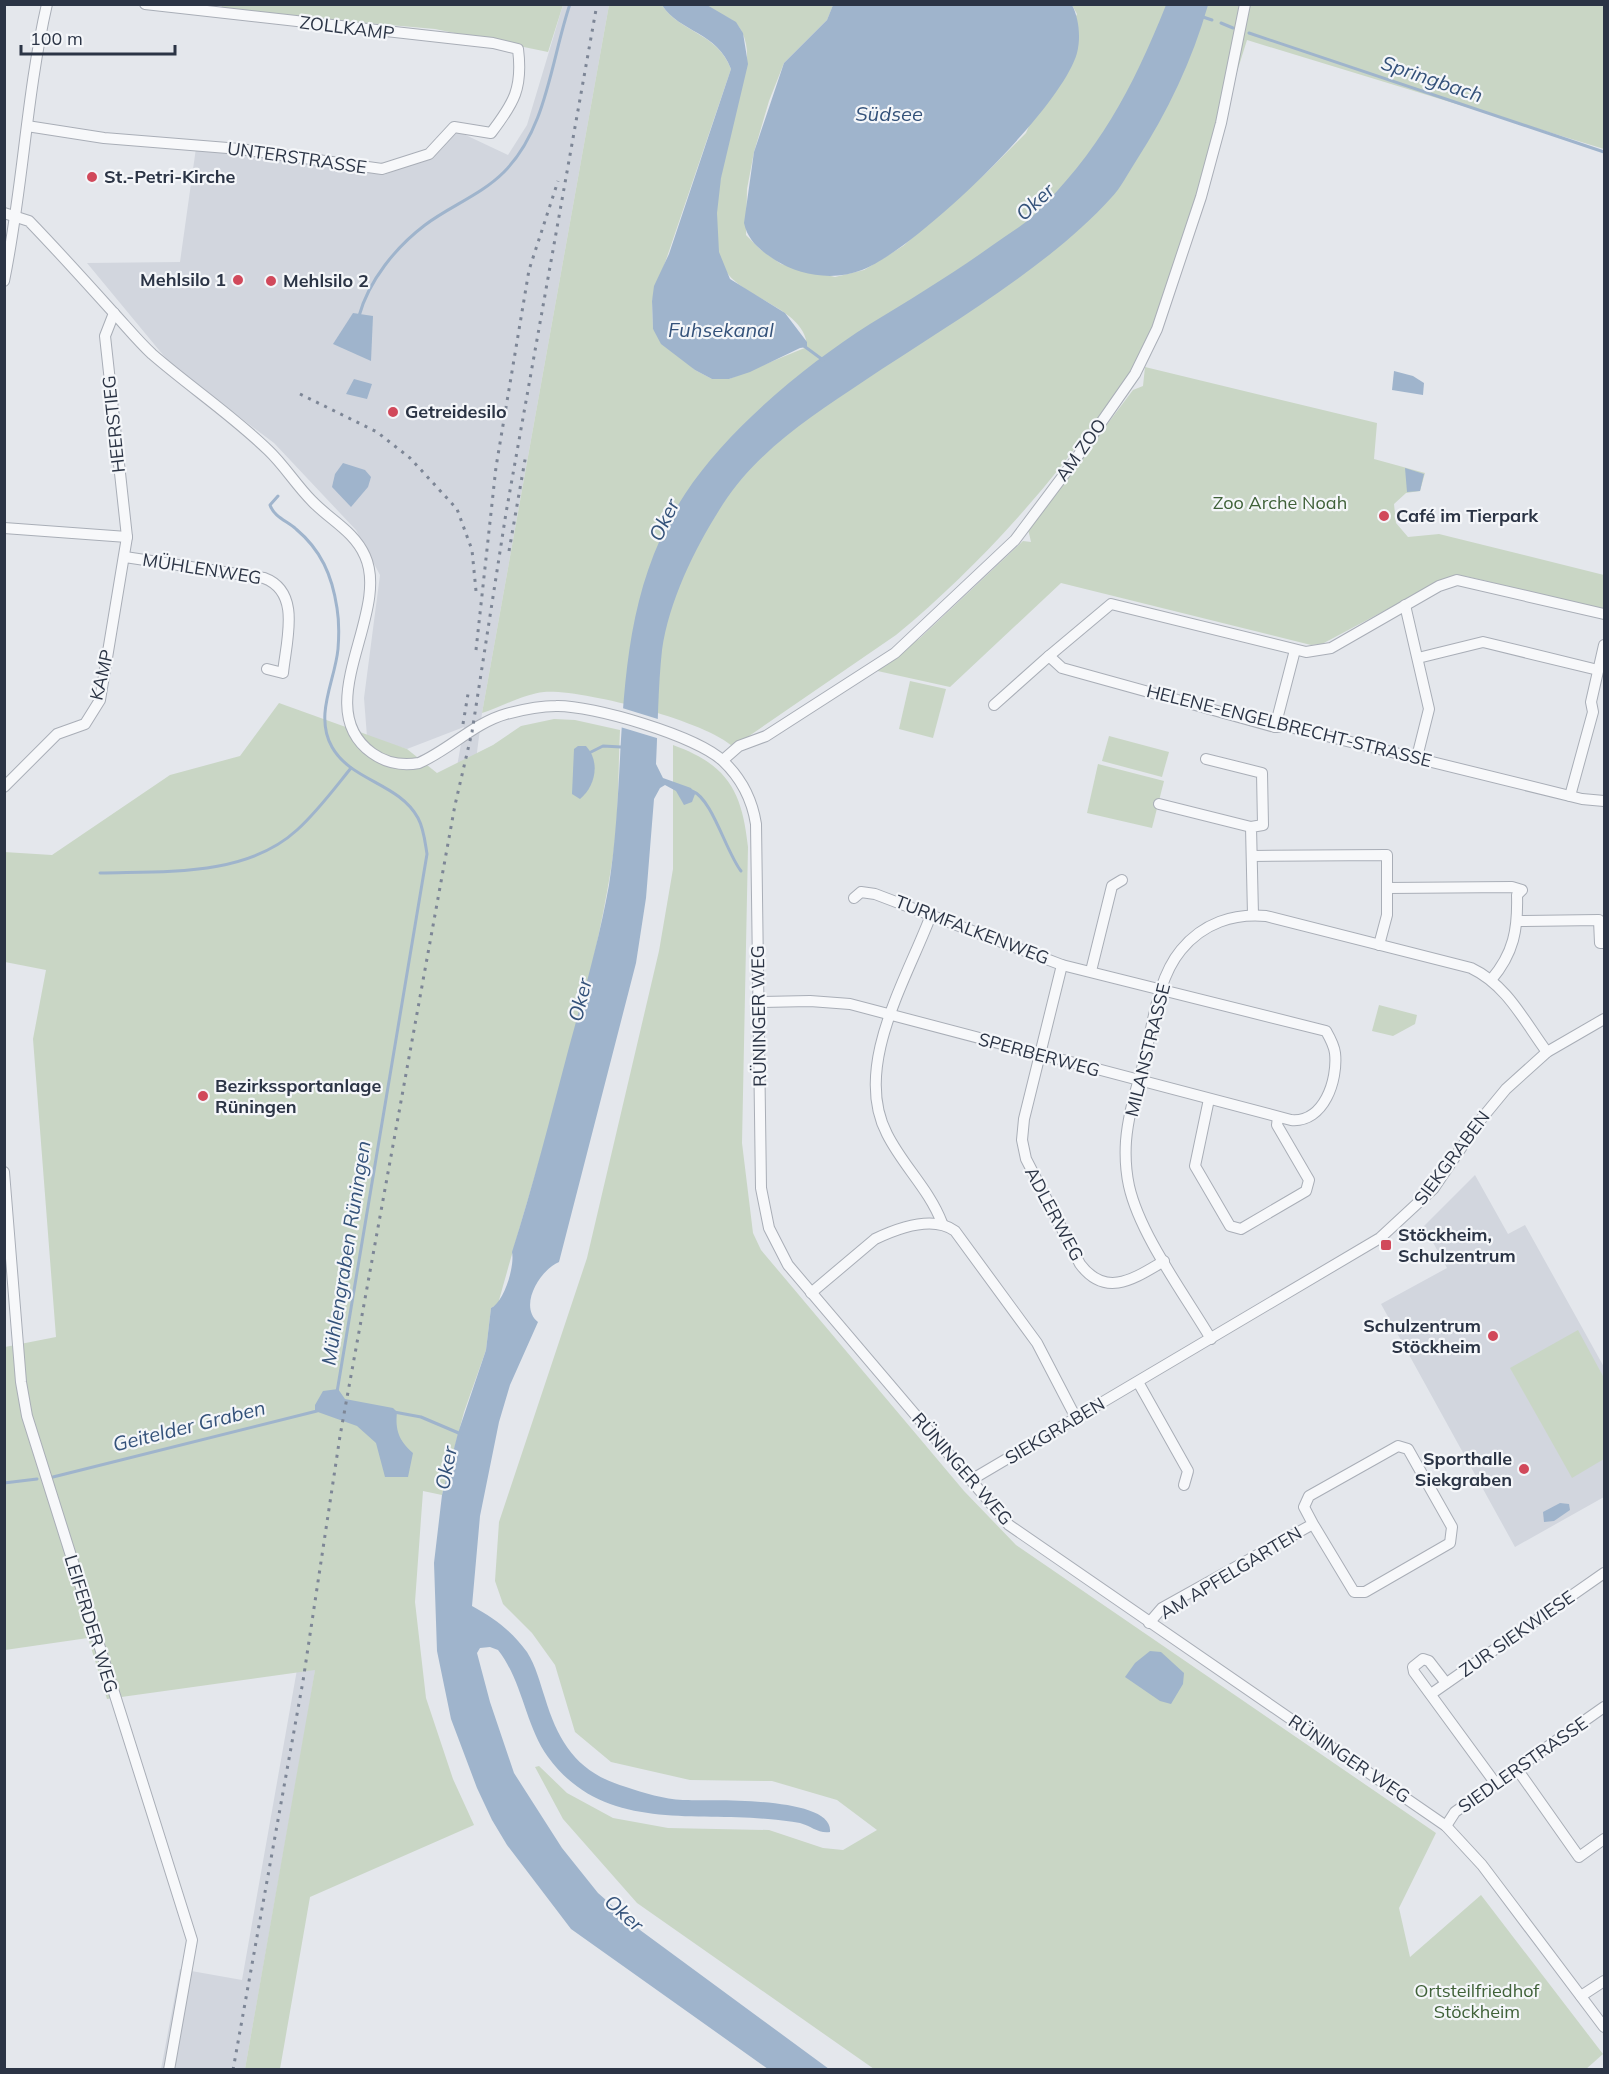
<svg xmlns="http://www.w3.org/2000/svg" width="1609" height="2074" font-family="Mulish,sans-serif">
	<style>
		.built { fill: #d2d6de }
		.green { fill: #c9d6c5 }
		.water { fill: #9fb4cc }
		.pier { fill: #e4e7ec }
		.lines { fill: none; stroke-linecap: round; stroke-linejoin: round }
		.stream { stroke: #9fb4cc; stroke-width: 3 }
		.minor-casing { stroke: #a9aeb7; stroke-width: 12 }
		.minor { stroke: #f7f8fa; stroke-width: 10 }
		.rail { stroke: #7d8696; stroke-width: 3; stroke-dasharray: 3 6; stroke-linecap: butt }
		.poi-dot { fill: #d1495b; stroke: #f4f6f9; stroke-width: 2 }
		.labels { text-anchor: middle; stroke-width: 4.5; stroke-linejoin: round; paint-order: stroke }
		.street-label { font-size: 18px; fill: #2b3445; stroke: #f4f6f9 }
		.poi-label { font-size: 18px; font-weight: bold; fill: #2b3445; stroke: #f4f6f9; text-anchor: start }
		.park-label { font-size: 18px; fill: #3f6138; stroke: #f4f6f9 }
		.water-label { font-size: 20px; font-style: italic; fill: #34527a; stroke: #f4f6f9 }
	</style>
	<rect width="100%" height="100%" fill="#e4e7ec"/>
	<g class="built">
		<path d="M 563,5 L 609,5 L 482,713 L 474,776 L 377,1298 L 307,1719 L 245,2069 L 161,2069 L 180,1969 L 242,1980 L 464,727 L 407,749 L 367,737 L 364,698 L 380,575 L 356,530 L 274,443 L 173,367 L 87,263 L 180,262 L 196,148 L 384,175 L 431,156 L 455,130 L 508,155 L 527,125 Z"/>
		<path d="M 1475,1175 L 1508,1234 L 1525,1225 L 1604,1367 L 1604,1497 L 1515,1547 L 1381,1304 L 1447,1268 L 1424,1226 Z"/>
	</g>
	<g class="green">
		<path d="M 222,4 L 563,5 L 548,52 L 435,29 L 221,10 Z"/>
		<path d="M 609,5 L 662,5 C 680,33 717,32 731,69 L 652,301 L 653,329 L 695,370 L 712,379 L 729,379 L 807,347 C 806,306 736,299 722,264 C 704,218 730,141 740,94 C 745,73 752,53 742,32 C 735,16 718,16 707,5 L 833,5 L 827,20 L 784,63 L 769,101 L 754,152 L 747,189 L 746,235 L 760,249 L 781,264 L 835,277 L 864,270 L 903,246 L 986,173 L 1026,133 L 1077,14 L 1072,5 L 1604,5 L 1604,149 L 1247,40 C 1212,149 1185,264 1135,367 C 1125,387 1108,405 1095,422 C 1037,501 971,573 896,635 L 733,747 C 706,721 582,689 544,692 C 524,694 501,707 482,713 Z"/>
		<path d="M 1145,367 L 1377,423 L 1374,459 L 1425,473 L 1420,491 L 1406,493 L 1394,504 L 1396,523 L 1408,537 L 1439,534 L 1604,575 L 1604,609 L 1465,576 L 1446,578 L 1322,644 L 1311,645 L 1061,583 L 950,687 L 873,670 L 919,639 L 1023,541 L 1031,542 L 1028,529 L 1133,390 L 1143,386 Z"/>
		<path d="M 910,681 L 946,689 L 933,738 L 899,729 Z"/>
		<path d="M 279,703 L 407,749 L 437,773 L 493,745 L 521,726 L 554,719 L 575,720 L 620,730 C 618,769 619,810 614,849 C 592,1002 539,1155 498,1304 L 491,1308 L 486,1350 L 464,1412 L 442,1495 L 423,1491 L 415,1602 L 426,1698 L 453,1779 L 474,1825 L 310,1897 L 280,2069 L 245,2069 L 315,1670 L 107,1699 L 88,1638 L 5,1650 L 5,1347 L 56,1337 L 33,1039 L 46,970 L 5,962 L 4,852 L 52,855 L 170,775 L 240,756 Z"/>
		<path d="M 1109,736 L 1169,752 L 1162,777 L 1102,761 Z"/>
		<path d="M 673,745 C 728,765 742,791 748,847 L 742,1143 L 753,1233 L 761,1250 L 964,1491 L 1016,1545 L 1436,1833 L 1399,1908 L 1410,1957 L 1481,1895 L 1603,2054 L 1585,2070 L 874,2069 L 637,1903 L 563,1819 L 535,1767 L 539,1766 L 567,1793 L 613,1818 L 668,1828 L 769,1830 L 823,1848 L 843,1850 L 877,1830 L 837,1800 L 772,1781 L 690,1780 L 611,1762 L 575,1732 L 555,1665 L 532,1633 L 503,1604 L 495,1581 L 499,1522 L 587,1258 L 659,951 L 673,869 Z"/>
		<path d="M 1098,764 L 1164,781 L 1152,828 L 1087,813 Z"/>
		<path d="M 1379,1005 L 1417,1015 L 1415,1024 L 1393,1036 L 1372,1031 Z"/>
		<path d="M 1578,1330 L 1604,1378 L 1604,1459 L 1572,1478 L 1510,1368 Z"/>
	</g>
	<g class="water">
		<path d="M 662,5 L 707,5 L 736,22 L 743,33 L 748,64 L 721,178 L 717,213 L 719,252 L 730,279 L 785,313 L 807,342 L 807,347 L 800,348 L 750,372 L 729,379 L 712,379 L 695,370 L 661,344 L 653,329 L 652,301 L 654,286 L 669,254 L 731,69 C 717,31 680,33 662,5 Z"/>
		<path d="M 833,5 L 1072,5 C 1079,18 1081,38 1077,53 C 1061,110 916,249 862,270 C 834,281 800,276 775,260 C 760,250 748,241 744,223 L 754,152 L 784,63 L 827,20 Z"/>
		<path d="M 1166,5 L 1208,5 C 1192,61 1168,111 1136,161 C 1128,173 1121,188 1111,198 C 1048,268 943,328 864,381 C 813,415 757,451 723,504 C 696,546 669,600 662,650 C 658,687 658,726 656,764 L 663,778 L 691,788 L 695,794 L 692,802 L 684,805 L 676,791 L 665,785 L 660,788 L 654,799 L 646,898 L 636,963 L 559,1262 C 540,1270 518,1306 538,1322 L 510,1385 L 499,1422 L 480,1516 L 472,1606 C 494,1618 512,1631 527,1652 C 536,1666 540,1683 545,1698 C 559,1744 578,1773 626,1787 C 644,1793 664,1799 683,1800 C 706,1801 834,1795 830,1832 C 819,1834 811,1826 800,1823 C 790,1821 779,1820 768,1819 C 689,1812 602,1831 548,1757 C 525,1725 523,1682 498,1650 L 490,1647 L 480,1648 L 477,1653 L 490,1702 L 514,1773 L 562,1848 L 598,1893 L 640,1930 L 829,2069 L 768,2069 L 571,1929 L 507,1845 L 492,1820 L 477,1788 L 451,1719 L 437,1651 L 434,1563 L 442,1495 L 458,1433 L 486,1350 L 491,1308 C 504,1302 515,1266 512,1252 C 533,1186 550,1119 568,1051 C 583,996 599,941 609,885 C 630,750 606,615 685,494 C 727,430 805,365 870,324 C 911,299 951,275 990,247 C 1004,237 1019,228 1032,217 C 1099,152 1132,90 1166,5 Z"/>
		<path d="M 353,313 L 373,316 L 371,361 L 333,344 Z"/>
		<path d="M 1394,371 L 1413,376 L 1424,383 L 1423,395 L 1392,390 Z"/>
		<path d="M 354,379 L 372,384 L 367,399 L 346,394 Z"/>
		<path d="M 343,463 L 365,470 L 371,477 L 368,487 L 351,507 L 332,487 L 335,474 Z"/>
		<path d="M 1405,468 L 1424,474 L 1420,491 L 1407,492 Z"/>
		<path d="M 578,746 L 586,746 C 601,762 595,787 580,799 L 572,794 L 574,749 Z"/>
		<path d="M 338,1389 L 345,1399 L 393,1408 L 397,1412 C 395,1430 399,1441 413,1453 L 408,1477 L 385,1477 L 376,1443 L 357,1426 L 315,1411 L 315,1405 L 323,1391 Z"/>
		<path d="M 1560,1503 L 1569,1504 L 1570,1510 L 1554,1521 L 1544,1522 L 1543,1512 Z"/>
		<path d="M 1150,1651 L 1161,1652 L 1184,1673 L 1183,1684 L 1171,1704 L 1160,1701 L 1125,1677 L 1135,1663 Z"/>
	</g>
	<path class="pier" d="M 619,707 L 661,720 L 660,739 L 617,726 Z"/>
	<g class="lines">
		<g class="stream">
			<path d="M 1203,17 L 1212,20"/>
			<path d="M 1221,23 L 1233,28"/>
			<path d="M 1249,33 L 1604,152"/>
			<path d="M 359,316 C 369,280 396,247 425,225 C 450,206 481,195 504,172 C 547,129 551,60 570,4"/>
			<path d="M 804,346 L 823,360"/>
			<path d="M 278,496 L 270,505 C 274,517 287,521 296,529 C 321,550 332,575 337,608 C 339,620 339,636 338,649 C 335,681 314,715 332,747 C 351,781 399,783 418,818 C 424,829 425,842 427,854 L 337,1392"/>
			<path d="M 591,752 L 603,746 L 621,747"/>
			<path d="M 692,791 C 712,798 726,852 741,871"/>
			<path d="M 100,873 C 164,871 246,877 297,830 C 317,812 334,789 351,768"/>
			<path d="M 394,1412 L 421,1417 L 461,1434"/>
			<path d="M 53,1477 L 317,1411"/>
			<path d="M 4,1483 L 37,1479"/>
		</g>
		<g class="minor-casing">
			<g id="minor">
				<path d="M 27,126 L 104,138 L 240,149 L 382,169 L 429,154 L 454,127 L 491,133 C 514,103 523,88 518,49 L 493,43 L 145,4"/>
				<path d="M 4,213 L 29,221 C 57,250 85,281 112,311 C 125,325 138,341 152,354 C 190,387 232,415 268,450 C 284,465 296,485 312,501 C 330,520 354,531 365,556 C 391,613 308,707 372,753 C 386,763 402,766 419,763 C 449,750 474,723 506,714 C 521,710 540,706 556,706 C 592,705 697,736 723,761 C 742,779 752,799 756,824 L 761,1188 L 769,1228 L 788,1265 L 1009,1525 L 1446,1826 L 1482,1865 L 1604,2027"/>
				<path d="M 4,281 C 23,189 26,96 47,4"/>
				<path d="M 4,528 L 127,537"/>
				<path d="M 125,557 L 264,578 C 302,592 286,641 283,673 L 267,669"/>
				<path d="M 1405,605 L 1429,709 L 1417,757"/>
				<path d="M 1049,656 L 1111,604 L 1306,652 L 1331,648 L 1439,586 L 1457,580 L 1604,614"/>
				<path d="M 1418,658 L 1483,642 L 1598,670"/>
				<path d="M 994,705 L 1049,656 L 1062,668 L 1275,727 L 1286,726 L 1582,799 L 1604,801"/>
				<path d="M 1275,727 L 1295,650"/>
				<path d="M 1206,759 L 1262,773 L 1263,825 L 1251,827 L 1253,915"/>
				<path d="M 723,760 L 739,746 L 766,736 L 895,653 L 1015,540 L 1075,460 L 1135,374 L 1157,329 L 1201,197 L 1221,123 L 1245,4"/>
				<path d="M 4,787 L 57,734 L 85,724 L 100,700 L 127,537 L 105,336 L 114,313"/>
				<path d="M 1570,796 L 1593,712 L 1591,702 L 1604,645"/>
				<path d="M 1159,804 L 1251,827"/>
				<path d="M 1252,856 L 1387,855 L 1387,915 L 1379,945"/>
				<path d="M 1388,888 L 1512,887 L 1522,890 L 1517,895 C 1518,929 1514,953 1491,980"/>
				<path d="M 931,915 C 907,979 852,1067 887,1134 C 903,1166 929,1189 942,1223"/>
				<path d="M 1518,921 L 1599,920 L 1600,943 L 1604,943"/>
				<path d="M 1062,965 L 1024,1119 L 1022,1140 L 1026,1159 L 1080,1264 C 1106,1299 1135,1278 1164,1261"/>
				<path d="M 1091,971 L 1112,886 L 1122,880"/>
				<path d="M 759,1002 L 810,1001 L 850,1004 L 1291,1120 C 1324,1123 1338,1080 1335,1053 C 1334,1045 1330,1038 1326,1031 L 1062,965 L 875,894 L 861,892 L 854,898"/>
				<path d="M 1209,1099 L 1195,1166 L 1230,1226 L 1241,1229 L 1306,1191 L 1309,1180 L 1277,1125 L 1278,1117"/>
				<path d="M 4,1172 L 21,1382 L 27,1416 L 192,1940 L 169,2070"/>
				<path d="M 811,1293 L 875,1239 C 898,1228 933,1215 955,1231 L 1037,1343 L 1076,1418"/>
				<path d="M 1211,1339 C 1185,1295 1140,1235 1129,1186 C 1126,1172 1125,1156 1126,1141 C 1128,1114 1137,1087 1144,1061 C 1153,1025 1157,979 1181,950 C 1203,923 1234,913 1266,916 L 1471,968 C 1507,985 1524,1021 1547,1052"/>
				<path d="M 1138,1382 L 1188,1471 L 1184,1485"/>
				<path d="M 971,1480 L 1380,1238 L 1434,1188 L 1478,1123 L 1506,1089 L 1547,1052 L 1604,1019"/>
				<path d="M 1149,1623 L 1162,1608 L 1313,1524 L 1304,1507 L 1309,1496 L 1398,1446 L 1408,1449 L 1452,1527 L 1450,1543 L 1365,1592 L 1354,1592 L 1313,1524"/>
				<path d="M 1446,1683 L 1429,1661 L 1423,1659 L 1413,1667 L 1414,1672 L 1496,1784"/>
				<path d="M 1431,1694 L 1604,1573"/>
				<path d="M 1517,1769 L 1579,1857 L 1604,1839"/>
				<path d="M 1446,1826 L 1455,1812 L 1604,1707"/>
				<path d="M 1581,1996 L 1604,1981"/>
			</g>
		</g>
		<use href="#minor" class="minor"/>
		<g class="rail">
			<path d="M 300,394 L 377,432 L 410,458 L 457,509 L 472,550 L 476,591"/>
			<path d="M 509,551 L 526,454"/>
			<path d="M 476,650 L 496,467 L 529,270 L 558,181"/>
			<path d="M 463,724 L 468,694"/>
			<path d="M 233,2070 L 303,1681 L 340,1436 L 455,805 L 472,732 L 506,513 L 597,4"/>
		</g>
	</g>
	<g class="poi-dot">
		<circle cx="92" cy="177" r="6"/>
		<circle cx="238" cy="280" r="6"/>
		<circle cx="271" cy="281" r="6"/>
		<circle cx="393" cy="412" r="6"/>
		<circle cx="1384" cy="516" r="6"/>
		<circle cx="203" cy="1096" r="6"/>
		<rect x="1380" y="1239" width="12" height="12" rx="3"/>
		<circle cx="1493" cy="1336" r="6"/>
		<circle cx="1524" cy="1469" r="6"/>
	</g>
	<g class="labels">
		<g class="street-label">
			<text transform="translate(347 28) rotate(7)" y="6">ZOLLKAMP</text>
			<text transform="translate(297 158) rotate(8)" y="6">UNTERSTRASSE</text>
			<text transform="translate(114 424) rotate(-96)" y="6">HEERSTIEG</text>
			<text transform="translate(1081 450) rotate(-54)" y="6">AM ZOO</text>
			<text transform="translate(202 569) rotate(9)" y="6">MÜHLENWEG</text>
			<text transform="translate(102 675) rotate(-77)" y="6">KAMP</text>
			<text transform="translate(1289 726) rotate(14)" y="6">HELENE-ENGELBRECHT-STRASSE</text>
			<text transform="translate(972 930) rotate(21)" y="6">TURMFALKENWEG</text>
			<text transform="translate(759 1016) rotate(-91)" y="6">RÜNINGER WEG</text>
			<text transform="translate(1148 1050) rotate(-76)" y="6">MILANSTRASSE</text>
			<text transform="translate(1039 1055) rotate(15)" y="6">SPERBERWEG</text>
			<text transform="translate(1452 1158) rotate(-53)" y="6">SIEKGRABEN</text>
			<text transform="translate(1054 1214) rotate(62)" y="6">ADLERWEG</text>
			<text transform="translate(1055 1431) rotate(-31)" y="6">SIEKGRABEN</text>
			<text transform="translate(962 1469) rotate(49)" y="6">RÜNINGER WEG</text>
			<text transform="translate(1231 1573) rotate(-31)" y="6">AM APFELGARTEN</text>
			<text transform="translate(91 1624) rotate(73)" y="6">LEIFERDER WEG</text>
			<text transform="translate(1517 1634) rotate(-35)" y="6">ZUR SIEKWIESE</text>
			<text transform="translate(1349 1759) rotate(34)" y="6">RÜNINGER WEG</text>
			<text transform="translate(1523 1765) rotate(-35)" y="6">SIEDLERSTRASSE</text>
		</g>
		<g class="poi-label">
			<text x="104" y="183">St.-Petri-Kirche</text>
			<text x="226" y="286" text-anchor="end">Mehlsilo 1</text>
			<text x="283" y="287">Mehlsilo 2</text>
			<text x="405" y="418">Getreidesilo</text>
			<text x="1396" y="522">Café im Tierpark</text>
			<text x="215" y="1092">Bezirkssportanlage<tspan x="215" dy="21">Rüningen</tspan></text>
			<text x="1398" y="1241">Stöckheim,<tspan x="1398" dy="21">Schulzentrum</tspan></text>
			<text x="1481" y="1332" text-anchor="end">Schulzentrum<tspan x="1481" dy="21">Stöckheim</tspan></text>
			<text x="1512" y="1465" text-anchor="end">Sporthalle<tspan x="1512" dy="21">Siekgraben</tspan></text>
		</g>
		<g class="park-label">
			<text x="1280" y="509">Zoo Arche Noah</text>
			<text x="1477" y="1997">Ortsteilfriedhof<tspan x="1477" dy="21">Stöckheim</tspan></text>
		</g>
		<g class="water-label">
			<text transform="translate(1432 79) rotate(19)" y="7">Springbach</text>
			<text x="889" y="121">Südsee</text>
			<text transform="translate(1035 202) rotate(-43)" y="7">Oker</text>
			<text x="721" y="337">Fuhsekanal</text>
			<text transform="translate(664 520) rotate(-64)" y="7">Oker</text>
			<text transform="translate(580 1000) rotate(-76)" y="7">Oker</text>
			<text transform="translate(346 1253) rotate(-81)" y="7">Mühlengraben Rüningen</text>
			<text transform="translate(189 1426) rotate(-14)" y="7">Geitelder Graben</text>
			<text transform="translate(446 1468) rotate(-79)" y="7">Oker</text>
			<text transform="translate(624 1913) rotate(42)" y="7">Oker</text>
		</g>
	</g>
	<rect width="1609" height="2074" fill="none" stroke="#2b3445" stroke-width="12"/>
	<path d="M21 45v9h154v-9" fill="none" stroke="#2b3445" stroke-width="3"/>
	<text x="30" y="45" font-size="18" fill="#2b3445" stroke="#f4f6f9" stroke-width="4.5" paint-order="stroke">100 m</text>
</svg>
